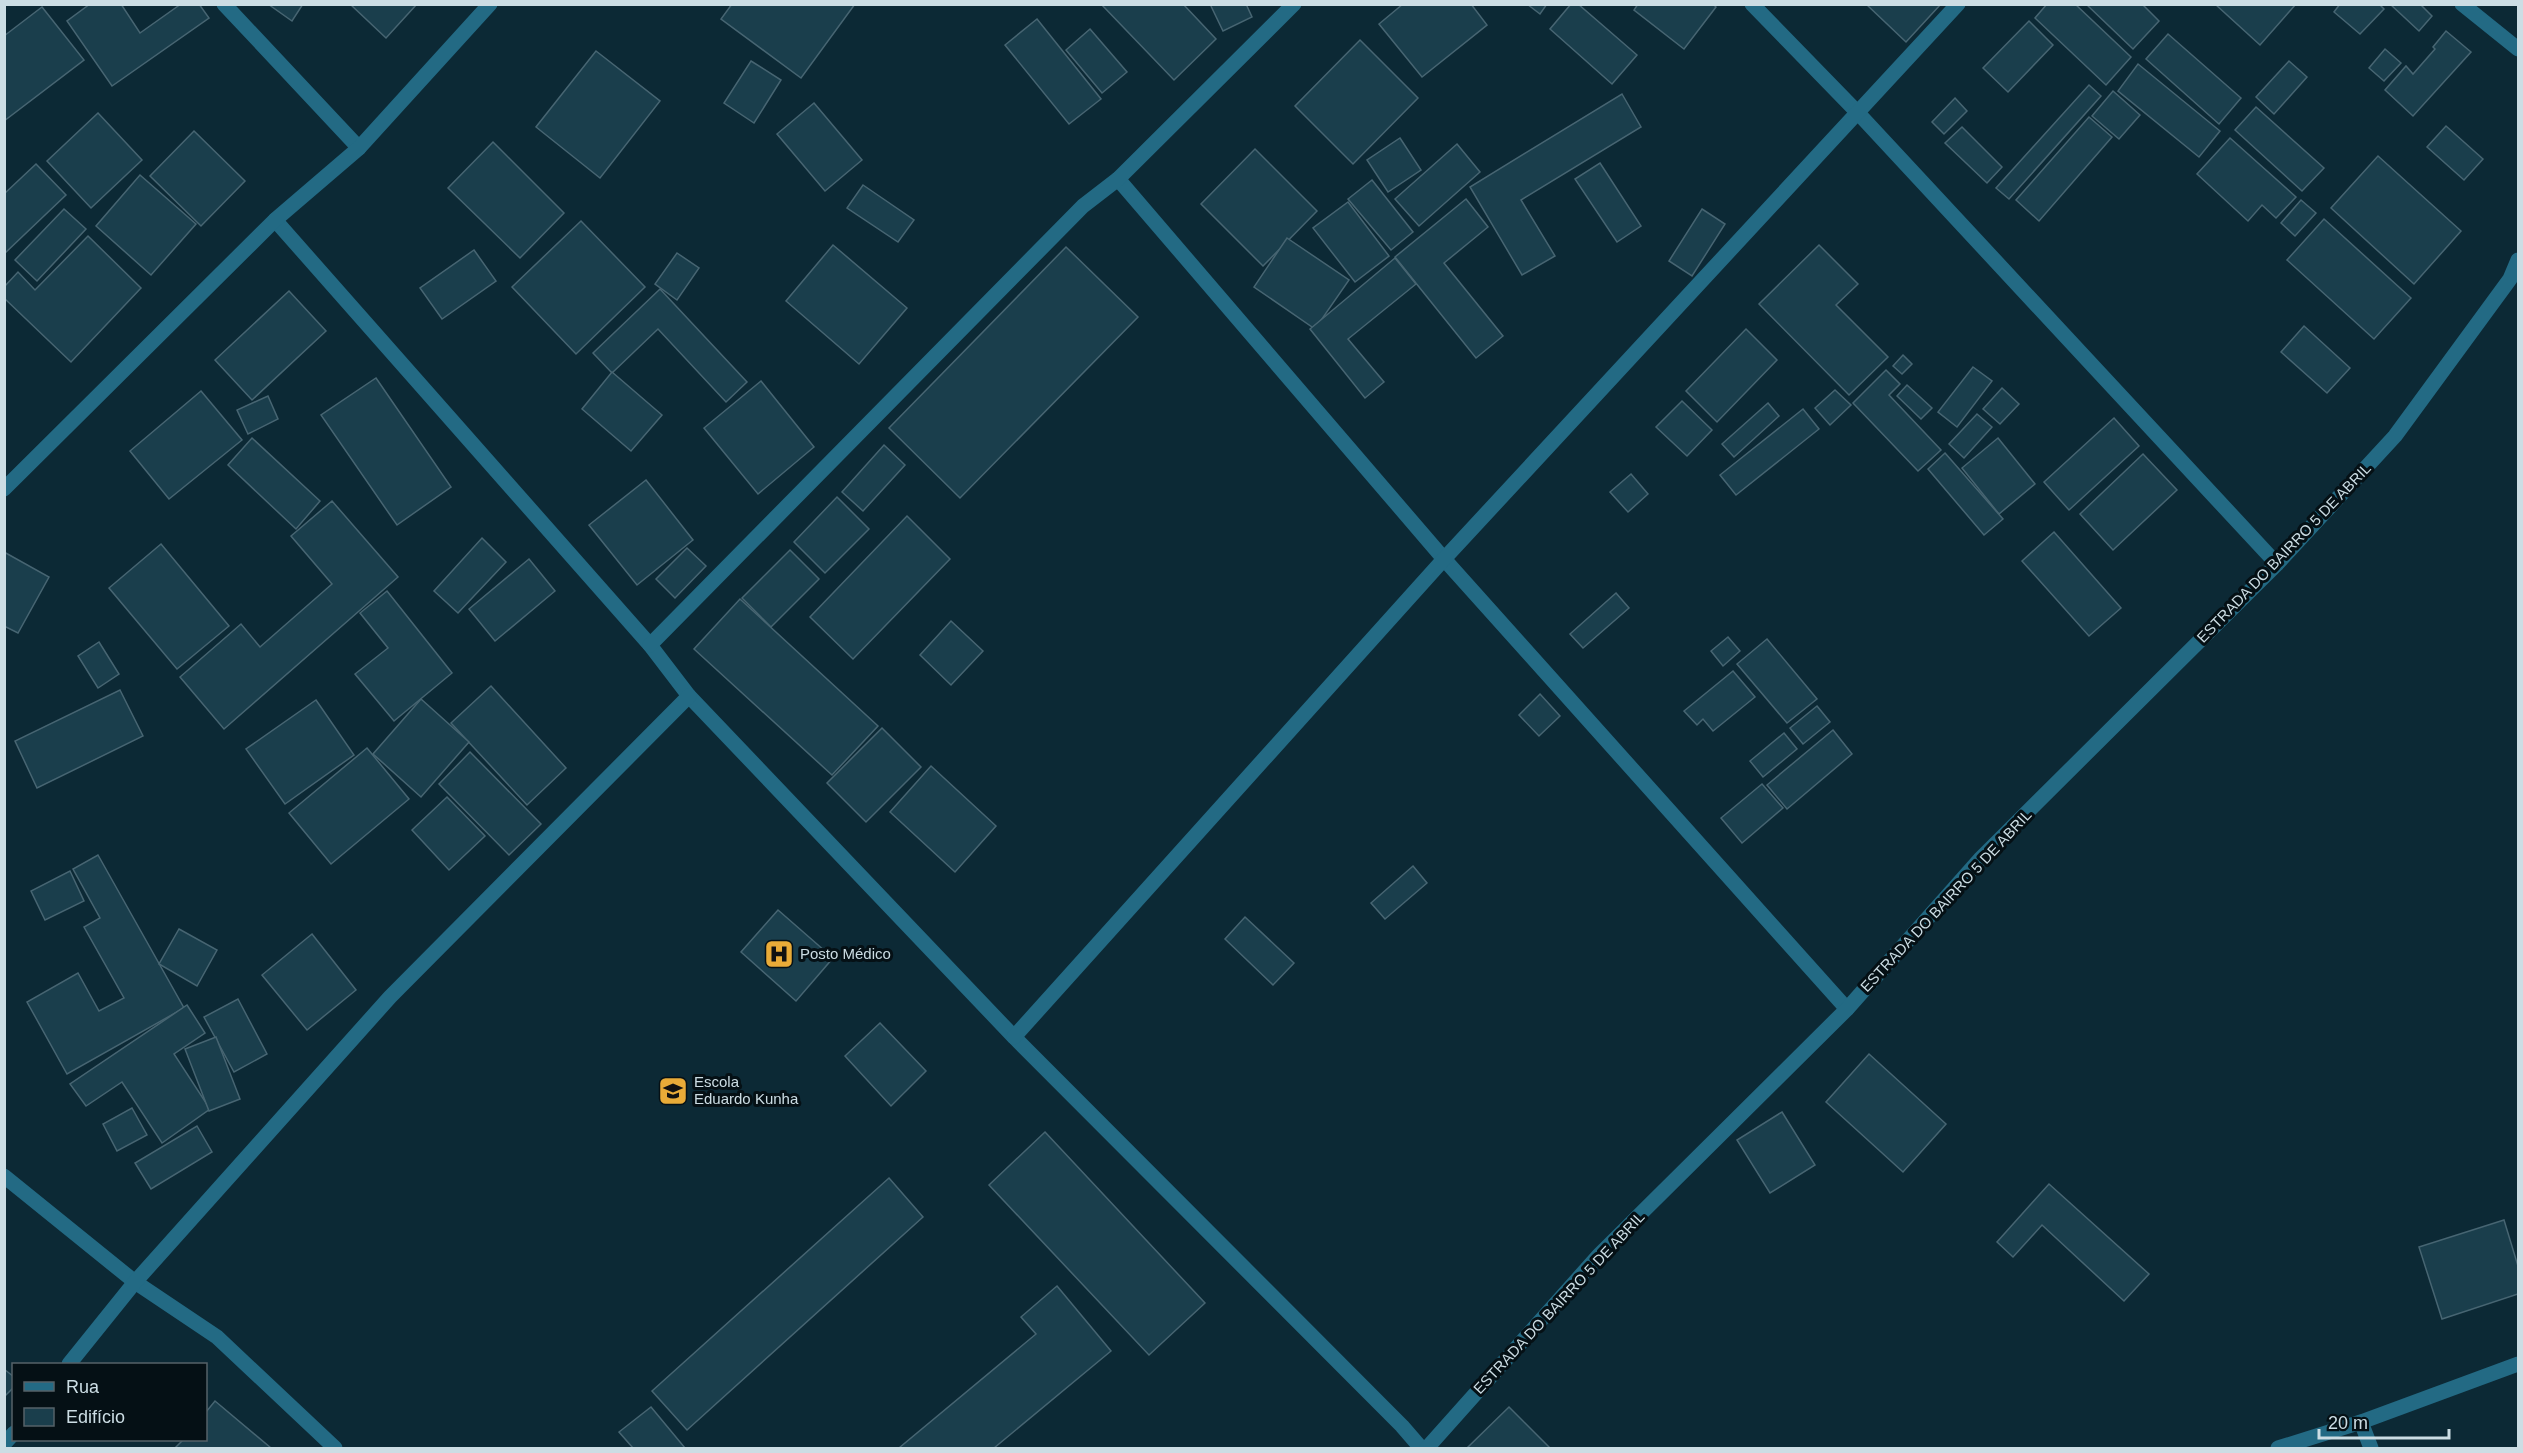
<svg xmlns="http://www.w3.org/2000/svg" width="2523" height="1453" font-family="Arial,sans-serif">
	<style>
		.building { fill: #1a3e4c; stroke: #476572; stroke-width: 1.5 }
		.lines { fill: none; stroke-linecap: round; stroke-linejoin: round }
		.minor { stroke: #236a84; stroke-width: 15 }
		.tertiary { stroke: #236a84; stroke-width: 15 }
		.labels { text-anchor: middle; stroke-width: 6; stroke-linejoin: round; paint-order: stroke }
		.street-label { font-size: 15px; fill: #ccdde4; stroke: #051015 }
		.poi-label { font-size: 15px; fill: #ccdde4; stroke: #051015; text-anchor: start }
	</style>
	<rect width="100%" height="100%" fill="#0c2935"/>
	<g class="building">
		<path d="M 90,4 L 121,4 L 140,33 L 181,4 L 199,4 L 209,18 L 112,86 L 67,21 Z"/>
		<path d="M 268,4 L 303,4 L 292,21 Z"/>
		<path d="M 350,4 L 417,4 L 386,38 Z"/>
		<path d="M 732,4 L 855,4 L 801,78 L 721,19 Z"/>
		<path d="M 1101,4 L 1183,4 L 1216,39 L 1174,80 Z"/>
		<path d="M 1210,4 L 1246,4 L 1252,17 L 1223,31 Z"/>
		<path d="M 1403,4 L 1471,4 L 1487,25 L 1422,77 L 1379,24 Z"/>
		<path d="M 1527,4 L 1547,4 L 1540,14 Z"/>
		<path d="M 1571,4 L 1578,4 L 1637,55 L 1612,84 L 1550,29 Z"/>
		<path d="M 1638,4 L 1713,4 L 1716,7 L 1684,49 L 1634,10 Z"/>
		<path d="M 1866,4 L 1941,4 L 1906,42 Z"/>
		<path d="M 2047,4 L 2075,4 L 2131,57 L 2106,85 L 2035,18 Z"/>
		<path d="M 2086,4 L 2142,4 L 2159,21 L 2133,49 Z"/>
		<path d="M 2215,4 L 2296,4 L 2260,45 Z"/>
		<path d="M 2340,4 L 2379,4 L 2384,9 L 2360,34 L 2334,12 Z"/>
		<path d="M 2390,4 L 2420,4 L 2432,16 L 2419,31 Z"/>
		<path d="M 42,7 L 84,60 L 4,121 L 4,36 Z"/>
		<path d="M 1037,19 L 1101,99 L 1069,124 L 1005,45 Z"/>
		<path d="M 2029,21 L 2053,45 L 2008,92 L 1983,68 Z"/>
		<path d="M 1090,29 L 1127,72 L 1102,93 L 1066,50 Z"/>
		<path d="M 2446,31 L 2471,52 L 2413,116 L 2385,90 L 2406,66 L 2413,74 L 2435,49 L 2433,47 Z"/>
		<path d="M 2168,34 L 2241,98 L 2219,124 L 2146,59 Z"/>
		<path d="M 1360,40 L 1418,98 L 1353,164 L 1295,106 Z"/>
		<path d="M 2385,49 L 2401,63 L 2384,81 L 2369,68 Z"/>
		<path d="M 596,51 L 660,101 L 600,178 L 536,127 Z"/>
		<path d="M 751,61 L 781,80 L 754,123 L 724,103 Z"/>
		<path d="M 2289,61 L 2307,77 L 2274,114 L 2256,97 Z"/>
		<path d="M 2138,64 L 2220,131 L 2199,157 L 2118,91 Z"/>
		<path d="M 2089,85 L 2101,96 L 2009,199 L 1996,188 Z"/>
		<path d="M 2113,91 L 2140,115 L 2119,139 L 2092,116 Z"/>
		<path d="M 1622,94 L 1641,127 L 1521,200 L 1555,256 L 1522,275 L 1470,187 Z"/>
		<path d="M 1955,98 L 1967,111 L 1944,134 L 1932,122 Z"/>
		<path d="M 814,103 L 862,160 L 825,191 L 777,134 Z"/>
		<path d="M 2256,107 L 2324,168 L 2302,191 L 2235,130 Z"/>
		<path d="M 98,113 L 142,160 L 91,208 L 47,161 Z"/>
		<path d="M 2089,117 L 2112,137 L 2039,221 L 2016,200 Z"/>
		<path d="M 2446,126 L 2483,159 L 2464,180 L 2427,147 Z"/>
		<path d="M 1962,127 L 2002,167 L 1987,183 L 1945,143 Z"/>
		<path d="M 194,131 L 245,181 L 201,226 L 150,176 Z"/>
		<path d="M 1400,138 L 1421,170 L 1388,192 L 1367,160 Z"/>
		<path d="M 2230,138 L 2296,197 L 2276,218 L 2262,205 L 2248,221 L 2197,174 Z"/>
		<path d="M 493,142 L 564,213 L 520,258 L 448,188 Z"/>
		<path d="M 1457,144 L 1480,172 L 1419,226 L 1395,199 Z"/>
		<path d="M 1255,149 L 1317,211 L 1263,266 L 1201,204 Z"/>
		<path d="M 2378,156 L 2461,231 L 2414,284 L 2331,208 Z"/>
		<path d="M 1600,163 L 1641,226 L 1617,242 L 1575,179 Z"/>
		<path d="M 36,164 L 66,195 L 4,254 L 4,194 Z"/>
		<path d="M 140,175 L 196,224 L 151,275 L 96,226 Z"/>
		<path d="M 1372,180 L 1413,232 L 1391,250 L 1348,199 Z"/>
		<path d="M 863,185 L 914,220 L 898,242 L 847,208 Z"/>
		<path d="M 1466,199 L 1488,227 L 1444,263 L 1503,336 L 1476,358 L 1395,257 Z"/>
		<path d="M 2301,200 L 2316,213 L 2295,236 L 2281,223 Z"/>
		<path d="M 1348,202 L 1389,256 L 1355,282 L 1313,228 Z"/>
		<path d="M 64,209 L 86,229 L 37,281 L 15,260 Z"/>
		<path d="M 1702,209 L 1725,224 L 1692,276 L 1669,261 Z"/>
		<path d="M 2324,219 L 2411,298 L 2374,339 L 2287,260 Z"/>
		<path d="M 581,221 L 645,287 L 576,354 L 512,287 Z"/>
		<path d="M 88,236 L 141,288 L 71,362 L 4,298 L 4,287 L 18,272 L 35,290 Z"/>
		<path d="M 1287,238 L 1349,280 L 1315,329 L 1254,287 Z"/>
		<path d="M 833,245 L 907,308 L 859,364 L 786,301 Z"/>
		<path d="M 1819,245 L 1858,284 L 1836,305 L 1888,357 L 1849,395 L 1759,304 Z"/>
		<path d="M 1066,247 L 1138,317 L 960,498 L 889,428 Z"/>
		<path d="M 474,250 L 496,281 L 442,319 L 420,288 Z"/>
		<path d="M 677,253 L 699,268 L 677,300 L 655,284 Z"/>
		<path d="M 1395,258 L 1416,284 L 1348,339 L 1384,382 L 1365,398 L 1310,329 Z"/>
		<path d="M 660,289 L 747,382 L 726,402 L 658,329 L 612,373 L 593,353 Z"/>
		<path d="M 289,291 L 326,331 L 252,400 L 215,360 Z"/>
		<path d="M 2304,326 L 2350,368 L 2327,393 L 2281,352 Z"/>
		<path d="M 1746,329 L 1777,360 L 1717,422 L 1686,391 Z"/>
		<path d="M 1903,355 L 1912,364 L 1902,374 L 1893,366 Z"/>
		<path d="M 1973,367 L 1992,381 L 1957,427 L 1938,412 Z"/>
		<path d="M 1886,370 L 1900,384 L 1889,395 L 1941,450 L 1918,471 L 1853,403 Z"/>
		<path d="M 612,372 L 662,415 L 631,451 L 582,409 Z"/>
		<path d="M 376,378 L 451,487 L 397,525 L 321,415 Z"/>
		<path d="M 761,381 L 814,447 L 758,494 L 704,428 Z"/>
		<path d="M 1907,385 L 1932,408 L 1921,419 L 1897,396 Z"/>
		<path d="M 2002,388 L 2019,404 L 2000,424 L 1983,409 Z"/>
		<path d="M 1835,390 L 1851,405 L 1830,425 L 1815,408 Z"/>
		<path d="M 201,391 L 242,440 L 169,499 L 130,451 Z"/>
		<path d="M 268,396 L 278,419 L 248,434 L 237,410 Z"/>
		<path d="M 1682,401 L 1712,430 L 1687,456 L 1656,427 Z"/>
		<path d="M 1768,403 L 1779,416 L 1734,457 L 1722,444 Z"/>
		<path d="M 1803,409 L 1819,429 L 1736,495 L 1720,475 Z"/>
		<path d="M 1977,414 L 1992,427 L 1964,458 L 1949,444 Z"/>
		<path d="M 2114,418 L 2139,446 L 2069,510 L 2044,482 Z"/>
		<path d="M 252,438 L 320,501 L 296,529 L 228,465 Z"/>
		<path d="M 1998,438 L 2035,484 L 1999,514 L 1962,468 Z"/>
		<path d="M 884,445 L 905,465 L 863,511 L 842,492 Z"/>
		<path d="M 1945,453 L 2003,519 L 1984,535 L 1928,469 Z"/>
		<path d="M 2143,454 L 2177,490 L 2113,550 L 2080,514 Z"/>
		<path d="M 1631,474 L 1648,494 L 1628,512 L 1610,492 Z"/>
		<path d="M 646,480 L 693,540 L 637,585 L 589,525 Z"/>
		<path d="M 837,497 L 869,529 L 825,573 L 794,542 Z"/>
		<path d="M 332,501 L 398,577 L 224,729 L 180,677 L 241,624 L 260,647 L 332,584 L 291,536 Z"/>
		<path d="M 907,516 L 950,559 L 853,659 L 810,617 Z"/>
		<path d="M 2054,532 L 2121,608 L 2089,636 L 2022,561 Z"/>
		<path d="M 482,538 L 506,562 L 458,613 L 434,591 Z"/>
		<path d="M 161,544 L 229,626 L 177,669 L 109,588 Z"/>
		<path d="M 687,548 L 706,566 L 675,598 L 656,579 Z"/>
		<path d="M 790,550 L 819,579 L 771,627 L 742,598 Z"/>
		<path d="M 4,552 L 49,577 L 18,633 L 4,626 Z"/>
		<path d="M 529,559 L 555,591 L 495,641 L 469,609 Z"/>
		<path d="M 387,591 L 452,673 L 394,721 L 355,674 L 388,648 L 360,613 Z"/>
		<path d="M 1616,593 L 1629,608 L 1583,648 L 1570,634 Z"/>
		<path d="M 740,599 L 878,726 L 832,775 L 694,649 Z"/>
		<path d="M 951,621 L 983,651 L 951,685 L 920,655 Z"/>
		<path d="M 1728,637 L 1740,651 L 1723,666 L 1711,651 Z"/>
		<path d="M 1767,639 L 1817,699 L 1787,723 L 1737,664 Z"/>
		<path d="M 99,642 L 119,674 L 98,688 L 78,656 Z"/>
		<path d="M 1733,671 L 1755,697 L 1713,731 L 1703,719 L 1697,725 L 1684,711 Z"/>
		<path d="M 491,686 L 566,768 L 527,805 L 451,723 Z"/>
		<path d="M 120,690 L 143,736 L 37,788 L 15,741 Z"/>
		<path d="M 1540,694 L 1560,716 L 1539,736 L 1519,715 Z"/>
		<path d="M 421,699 L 469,742 L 421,797 L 373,754 Z"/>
		<path d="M 316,700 L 354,755 L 285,804 L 246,749 Z"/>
		<path d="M 1817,706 L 1830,722 L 1803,744 L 1790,728 Z"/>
		<path d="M 882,728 L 921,767 L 866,822 L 827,783 Z"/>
		<path d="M 1833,730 L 1852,754 L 1787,809 L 1767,785 Z"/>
		<path d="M 1784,733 L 1797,749 L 1763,777 L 1750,761 Z"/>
		<path d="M 367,748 L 409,799 L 331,864 L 289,813 Z"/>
		<path d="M 470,752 L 541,824 L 509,855 L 439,784 Z"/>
		<path d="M 931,766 L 996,826 L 955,872 L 890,812 Z"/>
		<path d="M 1762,784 L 1783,808 L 1742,843 L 1721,818 Z"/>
		<path d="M 447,797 L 485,836 L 449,870 L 412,830 Z"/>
		<path d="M 98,855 L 184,1008 L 67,1074 L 27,1002 L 78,973 L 99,1011 L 124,998 L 84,927 L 100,918 L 73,869 Z"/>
		<path d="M 1413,866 L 1427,883 L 1385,919 L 1371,903 Z"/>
		<path d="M 70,871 L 84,901 L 45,920 L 31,891 Z"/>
		<path d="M 778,910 L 833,958 L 796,1001 L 741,952 Z"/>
		<path d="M 1245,917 L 1294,963 L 1273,985 L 1225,939 Z"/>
		<path d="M 179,929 L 217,950 L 197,986 L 159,964 Z"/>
		<path d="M 312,934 L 356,990 L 307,1030 L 262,975 Z"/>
		<path d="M 238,999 L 267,1054 L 234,1072 L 204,1017 Z"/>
		<path d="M 187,1005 L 205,1033 L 174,1054 L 210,1109 L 162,1143 L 122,1082 L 86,1106 L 70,1084 Z"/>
		<path d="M 880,1023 L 926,1071 L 891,1106 L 845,1056 Z"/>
		<path d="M 216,1037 L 240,1099 L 209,1111 L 185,1049 Z"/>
		<path d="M 1869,1054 L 1946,1124 L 1903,1172 L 1826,1102 Z"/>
		<path d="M 132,1108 L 147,1135 L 117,1151 L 103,1124 Z"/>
		<path d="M 1782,1112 L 1815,1165 L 1770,1193 L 1737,1140 Z"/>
		<path d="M 197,1126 L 212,1152 L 151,1189 L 135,1163 Z"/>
		<path d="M 1045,1132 L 1205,1303 L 1149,1355 L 989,1185 Z"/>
		<path d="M 889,1178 L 923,1217 L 687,1430 L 652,1391 Z"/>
		<path d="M 2049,1184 L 2149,1274 L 2124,1301 L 2042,1225 L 2013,1257 L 1997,1242 Z"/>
		<path d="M 2504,1220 L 2518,1266 L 2518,1294 L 2442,1319 L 2419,1247 Z"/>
		<path d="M 1057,1286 L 1111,1351 L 994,1448 L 899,1448 L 1036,1334 L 1021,1317 Z"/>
		<path d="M 4,1369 L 14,1377 L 14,1387 L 4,1397 Z"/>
		<path d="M 215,1401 L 271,1448 L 175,1448 L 183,1440 L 206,1440 L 206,1412 Z"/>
		<path d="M 651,1407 L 685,1448 L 633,1448 L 619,1432 Z"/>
		<path d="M 1509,1407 L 1550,1448 L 1467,1448 Z"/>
	</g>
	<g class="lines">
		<g class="minor">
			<path d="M 224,4 L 359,148"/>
			<path d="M 1752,4 L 1859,114 L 2277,564"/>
			<path d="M 2462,4 L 2518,49"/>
			<path d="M 1118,179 L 1444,559 L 1847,1009"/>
			<path d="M 275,220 L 650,645 L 689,696 L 1014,1037 L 1402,1426 L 1421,1448"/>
			<path d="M 4,489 L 275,220 L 359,148 L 490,4"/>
			<path d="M 650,645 L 1083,206 L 1118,179 L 1294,4"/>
			<path d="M 1014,1037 L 1444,559 L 1958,4"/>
			<path d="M 4,1176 L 135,1282 L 217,1337 L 335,1448"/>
			<path d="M 69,1364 L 135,1282 L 390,997 L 689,696"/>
			<path d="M 2361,1422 L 2371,1448"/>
			<path d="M 4,1444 L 14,1433"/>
			<path d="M 2278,1448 L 2361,1422 L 2518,1364"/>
		</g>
		<path class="tertiary" d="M 1427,1448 L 1599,1255 L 1847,1009 L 1981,858 L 2277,564 L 2395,436 L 2510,279 L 2518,260"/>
	</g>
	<defs>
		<g id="hospital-square" transform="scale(1.5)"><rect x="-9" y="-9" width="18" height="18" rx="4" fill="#e9ab38" stroke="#051015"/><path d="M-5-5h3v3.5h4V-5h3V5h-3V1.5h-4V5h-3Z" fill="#111"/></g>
		<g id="school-square" transform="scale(1.5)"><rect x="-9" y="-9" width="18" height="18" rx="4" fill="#e9ab38" stroke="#051015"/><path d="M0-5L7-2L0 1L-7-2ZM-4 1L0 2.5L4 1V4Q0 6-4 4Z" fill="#111"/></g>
	</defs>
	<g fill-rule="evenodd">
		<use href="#hospital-square" x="779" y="954"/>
		<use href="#school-square" x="673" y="1091"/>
	</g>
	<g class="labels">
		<g class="street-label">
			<text transform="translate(2284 553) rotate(-46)" y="5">ESTRADA DO BAIRRO 5 DE ABRIL</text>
			<text transform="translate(1946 901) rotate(-47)" y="5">ESTRADA DO BAIRRO 5 DE ABRIL</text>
			<text transform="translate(1559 1303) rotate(-47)" y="5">ESTRADA DO BAIRRO 5 DE ABRIL</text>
		</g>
		<g class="poi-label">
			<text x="800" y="959">Posto Médico</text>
			<text x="694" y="1087">Escola<tspan x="694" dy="17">Eduardo Kunha</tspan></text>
		</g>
	</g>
	<rect width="2523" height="1453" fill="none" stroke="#ccdde4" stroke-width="12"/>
	<rect x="12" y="1363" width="195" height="78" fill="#051015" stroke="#556268" stroke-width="1.5"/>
	<rect x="24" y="1382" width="30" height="9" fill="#236a84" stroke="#556268" stroke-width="1.5"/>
	<text x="66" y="1393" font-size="18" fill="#ccdde4">Rua</text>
	<rect x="24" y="1408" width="30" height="18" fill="#1a3e4c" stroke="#556268" stroke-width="1.5"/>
	<text x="66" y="1423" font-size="18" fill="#ccdde4">Edifício</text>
	<path d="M2319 1429v9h130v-9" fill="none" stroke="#ccdde4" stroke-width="3"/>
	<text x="2328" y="1429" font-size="18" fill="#ccdde4" stroke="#051015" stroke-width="4.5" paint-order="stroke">20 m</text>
</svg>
